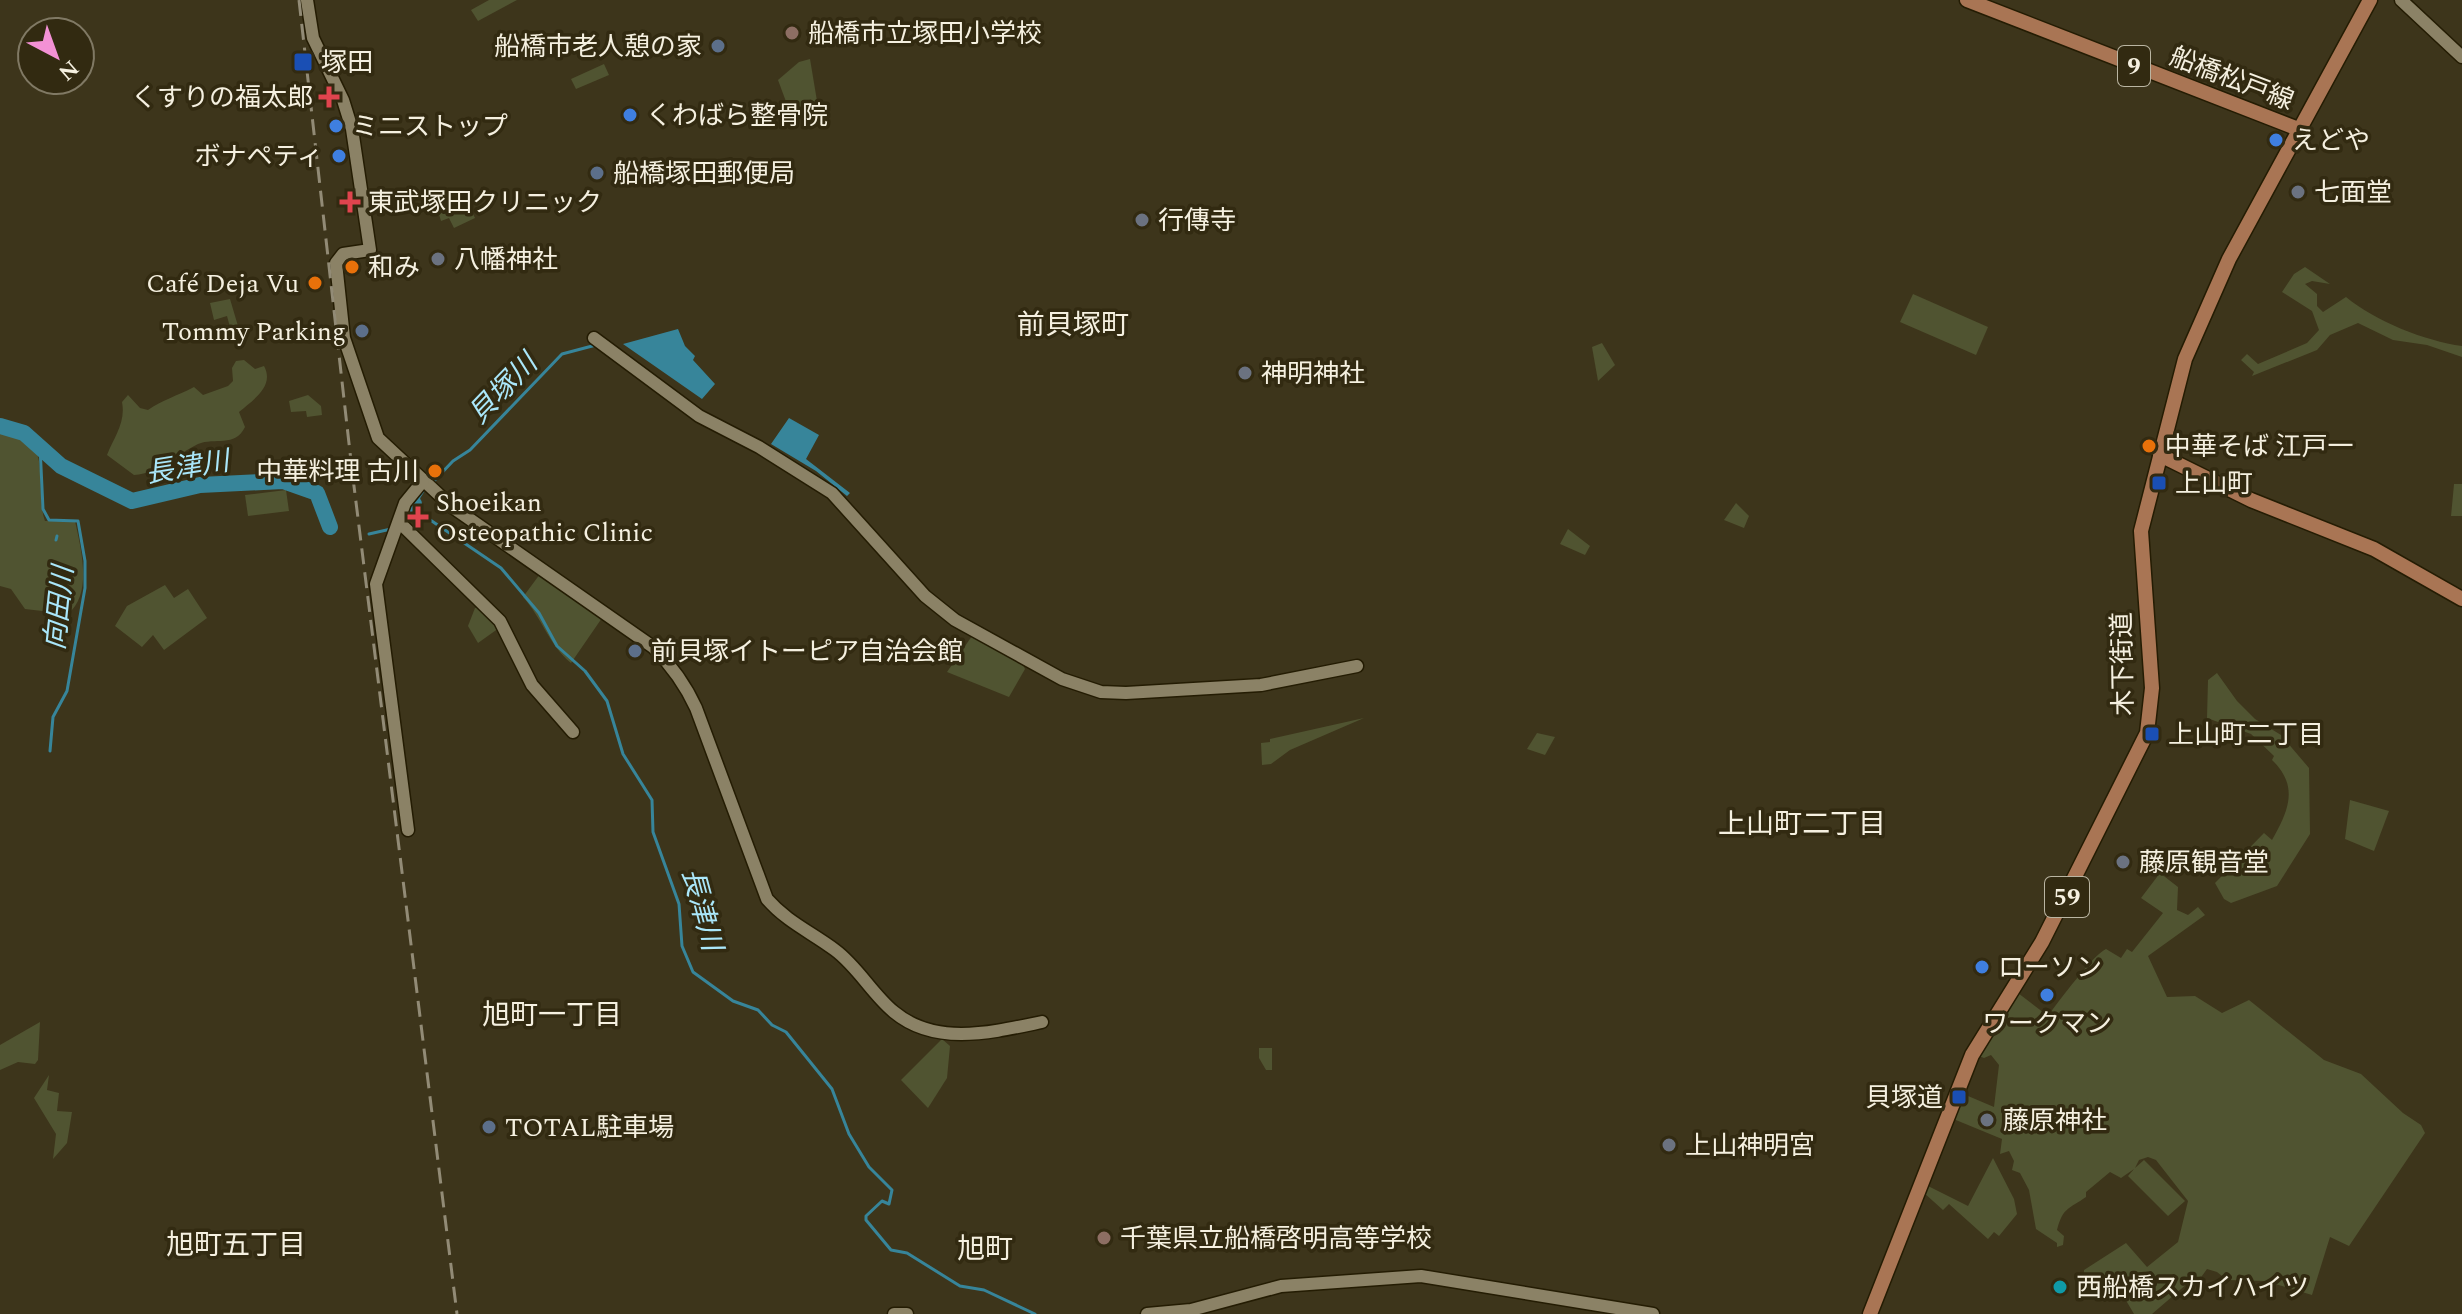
<svg xmlns="http://www.w3.org/2000/svg" width="2462" height="1314" font-family="Spectral,'Noto Sans JP',serif">
	<style>
		.green { fill: #505431 }
		.water { fill: #37859a }
		.lines { fill: none; stroke-linecap: round; stroke-linejoin: round }
		.stream { stroke: #37859a; stroke-width: 3 }
		.river { stroke: #37859a; stroke-width: 16 }
		.tertiary-casing { stroke: #241c03; stroke-width: 15 }
		.primary-casing { stroke: #241c03; stroke-width: 17 }
		.tertiary { stroke: #8b8266; stroke-width: 12 }
		.primary { stroke: #a97554; stroke-width: 14 }
		.rail { stroke: #928b76; stroke-width: 3; stroke-dasharray: 16 8; stroke-linecap: butt }
		.education-dot { fill: #8d6e63; stroke: #322a11; stroke-width: 3 }
		.service-dot { fill: #5c6f8a; stroke: #322a11; stroke-width: 3 }
		.transit-dot { fill: #1a4fb4; stroke: #322a11; stroke-width: 3 }
		.health-dot { fill: #e0444e; stroke: #322a11; stroke-width: 3 }
		.shop-dot { fill: #3f7fe0; stroke: #322a11; stroke-width: 3 }
		.worship-dot { fill: #6b7280; stroke: #322a11; stroke-width: 3 }
		.food-dot { fill: #e8710a; stroke: #322a11; stroke-width: 3 }
		.culture-dot { fill: #0f9aa8; stroke: #322a11; stroke-width: 3 }
		.labels { text-anchor: middle; stroke-width: 7; stroke-linejoin: round; paint-order: stroke }
		.shield { fill: #322a11; stroke: #bab5a2; stroke-width: 2 }
		.shield-label { font-size: 24px; font-weight: bold; fill: #f5f0e0 }
		.poi-label { font-size: 26px; fill: #f5f0e0; stroke: #322a11; text-anchor: start }
		.street-label { font-size: 26px; fill: #f5f0e0; stroke: #322a11 }
		.neighbourhood-label { font-size: 28px; fill: #f5f0e0; stroke: #322a11 }
		.water-label { font-size: 28px; font-style: italic; fill: #aae7fa; stroke: #322a11 }
	</style>
	<rect width="100%" height="100%" fill="#3d351b"/>
	<g class="green">
		<path d="M 489,0 L 517,0 L 478,21 L 471,10 Z"/>
		<path d="M 810,59 L 817,101 L 791,115 L 778,80 L 799,62 Z"/>
		<path d="M 604,64 L 609,75 L 576,89 L 571,79 Z"/>
		<path d="M 465,198 L 475,218 L 454,228 L 449,218 L 441,221 L 438,211 Z"/>
		<path d="M 2305,267 L 2330,284 L 2312,281 L 2305,284 L 2317,294 L 2317,306 L 2323,312 L 2346,297 C 2375,321 2425,341 2462,346 L 2462,357 L 2427,345 L 2393,340 L 2358,323 L 2330,335 L 2317,350 L 2252,376 L 2254,372 L 2241,360 L 2247,354 L 2258,364 L 2307,343 L 2319,330 L 2312,311 L 2282,292 L 2294,274 Z"/>
		<path d="M 1913,294 L 1988,327 L 1976,355 L 1900,322 Z"/>
		<path d="M 230,299 L 238,326 L 231,331 L 227,316 L 214,320 L 210,303 Z"/>
		<path d="M 1602,343 L 1615,365 L 1598,381 L 1592,347 Z"/>
		<path d="M 244,360 L 255,369 L 264,366 C 275,386 253,400 239,412 L 245,427 C 235,448 215,437 198,444 C 175,455 161,473 134,475 L 107,455 C 114,437 126,423 122,402 L 128,395 L 140,408 L 148,410 C 162,400 177,396 194,387 L 203,395 L 228,386 L 233,381 L 232,368 L 236,361 Z"/>
		<path d="M 308,395 L 321,406 L 322,415 L 307,417 L 306,411 L 291,412 L 289,401 Z"/>
		<path d="M 0,430 C 9,433 22,436 30,441 C 46,454 37,500 45,521 L 75,521 C 81,549 93,593 68,614 L 25,609 L 11,589 L 0,586 Z"/>
		<path d="M 2454,484 L 2462,484 L 2462,516 L 2451,516 Z"/>
		<path d="M 286,490 L 289,511 L 248,516 L 245,495 Z"/>
		<path d="M 1736,503 L 1749,516 L 1744,528 L 1724,520 Z"/>
		<path d="M 1568,529 L 1590,546 L 1585,555 L 1560,544 Z"/>
		<path d="M 540,574 L 602,618 L 571,663 C 549,645 542,618 523,597 Z"/>
		<path d="M 165,585 L 174,598 L 188,589 L 207,618 L 164,650 L 153,635 L 142,647 L 115,626 L 127,606 Z"/>
		<path d="M 481,607 L 499,628 L 478,643 L 468,626 L 475,608 Z"/>
		<path d="M 972,636 L 1023,665 L 1025,669 L 1009,697 L 947,672 Z"/>
		<path d="M 2217,673 L 2237,701 L 2255,719 L 2281,735 L 2309,768 L 2310,834 L 2277,886 L 2231,903 L 2224,899 L 2215,883 L 2264,833 L 2272,840 C 2289,810 2299,786 2272,760 L 2274,756 L 2251,734 L 2207,718 L 2208,680 Z"/>
		<path d="M 1364,718 L 1290,750 L 1271,764 L 1262,765 L 1261,743 L 1270,742 L 1270,739 Z"/>
		<path d="M 1537,733 L 1555,737 L 1545,755 L 1527,749 Z"/>
		<path d="M 2350,800 L 2389,811 L 2374,851 L 2345,839 Z"/>
		<path d="M 2160,873 L 2178,887 L 2177,910 L 2188,915 L 2198,907 L 2205,915 L 2148,956 L 2167,997 L 2195,996 L 2222,1013 L 2249,1000 L 2324,1060 L 2361,1074 L 2403,1113 L 2421,1125 L 2425,1133 L 2349,1246 L 2330,1237 L 2312,1295 L 2265,1281 L 2227,1280 L 2217,1272 L 2207,1269 L 2194,1287 L 2188,1283 L 2152,1314 L 2134,1314 L 2124,1297 L 2084,1275 L 2084,1270 L 2126,1243 L 2147,1267 L 2178,1242 L 2188,1201 L 2156,1160 L 2148,1157 L 2139,1160 L 2135,1168 L 2144,1160 L 2185,1201 L 2168,1216 L 2128,1176 L 2134,1169 L 2121,1178 L 2110,1172 L 2086,1192 L 2086,1197 C 2069,1209 2063,1207 2057,1230 L 2064,1236 L 2063,1245 L 2057,1247 L 2057,1243 L 2036,1229 L 2029,1190 L 2020,1173 L 2012,1170 L 2014,1161 L 2009,1151 L 2000,1154 L 2002,1139 L 1951,1118 L 1961,1093 L 1994,1107 L 1999,1065 L 1991,1055 L 1984,1058 L 1979,1056 L 2018,993 L 2048,1016 C 2058,1002 2094,954 2106,949 L 2121,958 L 2127,949 L 2132,952 L 2163,913 L 2141,898 Z"/>
		<path d="M 40,1022 L 38,1060 L 35,1064 L 18,1062 L 0,1070 L 0,1045 Z"/>
		<path d="M 942,1039 L 950,1046 L 947,1078 L 928,1108 L 901,1080 Z"/>
		<path d="M 1259,1048 L 1272,1048 L 1272,1070 L 1266,1070 L 1259,1058 Z"/>
		<path d="M 49,1075 L 47,1090 L 59,1093 L 57,1111 L 72,1112 L 67,1143 L 53,1159 L 56,1134 L 34,1098 Z"/>
		<path d="M 1993,1158 L 2014,1199 L 2017,1214 L 1999,1236 L 1994,1232 L 1988,1239 L 1949,1204 L 1943,1210 L 1923,1192 L 1926,1185 L 1968,1206 Z"/>
	</g>
	<g class="water">
		<path d="M 678,329 L 685,346 L 695,356 L 693,360 L 715,384 L 702,399 L 623,344 Z"/>
		<path d="M 789,418 L 819,435 L 806,459 L 850,493 L 847,496 L 816,471 L 771,444 Z"/>
	</g>
	<g class="lines">
		<g class="stream">
			<path d="M 40,446 L 43,509 L 49,520 L 78,521 L 85,561 L 85,588 L 67,691 L 53,717 L 50,751"/>
			<path d="M 434,481 L 453,461 L 470,450 L 562,354 L 596,345"/>
			<path d="M 423,491 L 414,505 L 420,513 L 501,568 L 539,613 L 557,646 L 585,671 L 607,701 L 623,754 L 652,800 L 653,832 L 679,904 L 682,946 L 693,972 L 733,1001 L 758,1010 L 772,1025 L 786,1032 L 832,1089 L 849,1134 L 869,1167 L 892,1190 L 889,1204 L 882,1201 L 866,1216 L 866,1220 L 891,1250 L 907,1253 L 960,1286 L 984,1290 L 1035,1314"/>
			<path d="M 369,534 L 391,529"/>
			<path d="M 56,540 L 57,536"/>
		</g>
		<g class="river">
			<path d="M 0,426 L 24,433 L 61,466 L 132,501 L 200,485 L 283,481 L 317,493 L 330,527"/>
			<path d="M 414,504 L 414,505"/>
		</g>
		<g class="tertiary-casing">
			<g id="tertiary">
				<path d="M 307,0 L 313,38 L 343,100 L 352,129 L 370,250 L 343,254 L 336,263 L 344,338 L 378,438 L 451,506 L 653,647 C 672,666 685,684 696,708 L 767,899 C 787,922 811,932 835,950 C 858,967 872,994 894,1012 C 936,1047 994,1032 1042,1022"/>
				<path d="M 2401,0 L 2462,57"/>
				<path d="M 594,338 L 699,416 L 759,447 L 832,493 L 925,596 L 955,620 L 1062,679 L 1101,692 L 1126,693 L 1261,685 L 1357,666"/>
				<path d="M 399,522 L 500,621 L 532,685 L 573,732"/>
				<path d="M 408,830 L 376,584 L 405,503 L 423,481"/>
				<path d="M 894,1314 L 907,1314"/>
				<path d="M 1147,1314 L 1191,1310 L 1281,1286 L 1421,1276 L 1653,1314"/>
			</g>
		</g>
		<g class="primary-casing">
			<g id="primary">
				<path d="M 1967,0 L 2301,130"/>
				<path d="M 2160,455 L 2251,500 L 2374,549 L 2462,599"/>
				<path d="M 1870,1314 L 1972,1055 L 2042,942 L 2147,733 L 2152,688 L 2141,531 L 2185,359 L 2229,259 L 2370,0"/>
			</g>
		</g>
		<use href="#tertiary" class="tertiary"/>
		<use href="#primary" class="primary"/>
		<path class="rail" d="M 299,0 L 352,470 L 457,1314"/>
	</g>
	<g class="education-dot">
		<circle cx="792" cy="33" r="8"/>
		<circle cx="1104" cy="1238" r="8"/>
	</g>
	<g class="service-dot">
		<circle cx="718" cy="46" r="8"/>
		<circle cx="597" cy="173" r="8"/>
		<circle cx="362" cy="331" r="8"/>
		<circle cx="635" cy="651" r="8"/>
		<circle cx="489" cy="1127" r="8"/>
	</g>
	<g class="transit-dot">
		<rect x="293" y="52" width="20" height="20" rx="4"/>
		<rect x="2151" y="475" width="16" height="16" rx="4"/>
		<rect x="2144" y="726" width="16" height="16" rx="4"/>
		<rect x="1951" y="1089" width="16" height="16" rx="4"/>
	</g>
	<g class="health-dot">
		<path d="M325 85h8v8h8v8h-8v8h-8v-8h-8v-8h8z"/>
		<path d="M346 190h8v8h8v8h-8v8h-8v-8h-8v-8h8z"/>
		<path d="M414 505h8v8h8v8h-8v8h-8v-8h-8v-8h8z"/>
	</g>
	<g class="shop-dot">
		<circle cx="630" cy="115" r="8"/>
		<circle cx="336" cy="126" r="8"/>
		<circle cx="2276" cy="140" r="8"/>
		<circle cx="339" cy="156" r="8"/>
		<circle cx="1982" cy="967" r="8"/>
		<circle cx="2047" cy="995" r="8"/>
	</g>
	<g class="worship-dot">
		<circle cx="2298" cy="192" r="8"/>
		<circle cx="1142" cy="220" r="8"/>
		<circle cx="438" cy="259" r="8"/>
		<circle cx="1245" cy="373" r="8"/>
		<circle cx="2123" cy="862" r="8"/>
		<circle cx="1987" cy="1120" r="8"/>
		<circle cx="1669" cy="1145" r="8"/>
	</g>
	<g class="food-dot">
		<circle cx="352" cy="267" r="8"/>
		<circle cx="315" cy="283" r="8"/>
		<circle cx="2149" cy="446" r="8"/>
		<circle cx="435" cy="471" r="8"/>
	</g>
	<circle class="culture-dot" cx="2060" cy="1287" r="8"/>
	<g class="labels">
		<g class="shield">
			<rect x="2118" y="46" width="32" height="40" rx="6"/>
			<rect x="2045" y="877" width="44" height="40" rx="6"/>
		</g>
		<g class="shield-label">
			<text x="2134" y="74">9</text>
			<text x="2067" y="905">59</text>
		</g>
		<g class="poi-label">
			<text x="808" y="42">船橋市立塚田小学校</text>
			<text x="702" y="55" text-anchor="end">船橋市老人憩の家</text>
			<text x="321" y="71">塚田</text>
			<text x="313" y="106" text-anchor="end">くすりの福太郎</text>
			<text x="646" y="124">くわばら整骨院</text>
			<text x="352" y="135">ミニストップ</text>
			<text x="2292" y="149">えどや</text>
			<text x="323" y="165" text-anchor="end">ボナペティ</text>
			<text x="613" y="182">船橋塚田郵便局</text>
			<text x="2314" y="201">七面堂</text>
			<text x="368" y="211">東武塚田クリニック</text>
			<text x="1158" y="229">行傳寺</text>
			<text x="454" y="268">八幡神社</text>
			<text x="368" y="276">和み</text>
			<text x="299" y="292" text-anchor="end">Café Deja Vu</text>
			<text x="346" y="340" text-anchor="end">Tommy Parking</text>
			<text x="1261" y="382">神明神社</text>
			<text x="2165" y="455">中華そば 江戸一</text>
			<text x="419" y="480" text-anchor="end">中華料理 古川</text>
			<text x="2175" y="492">上山町</text>
			<text x="436" y="511">Shoeikan<tspan x="436" dy="30">Osteopathic Clinic</tspan></text>
			<text x="651" y="660">前貝塚イトーピア自治会館</text>
			<text x="2168" y="743">上山町二丁目</text>
			<text x="2139" y="871">藤原観音堂</text>
			<text x="1998" y="976">ローソン</text>
			<text x="2047" y="1032" text-anchor="middle">ワークマン</text>
			<text x="1943" y="1106" text-anchor="end">貝塚道</text>
			<text x="2003" y="1129">藤原神社</text>
			<text x="505" y="1136">TOTAL駐車場</text>
			<text x="1685" y="1154">上山神明宮</text>
			<text x="1120" y="1247">千葉県立船橋啓明高等学校</text>
			<text x="2076" y="1296">西船橋スカイハイツ</text>
		</g>
		<g class="street-label">
			<text transform="translate(2232 78) rotate(21)" y="9">船橋松戸線</text>
			<text transform="translate(2122 664) rotate(-91)" y="9">木下街道</text>
		</g>
		<g class="neighbourhood-label">
			<text x="1073" y="334">前貝塚町</text>
			<text x="1802" y="833">上山町二丁目</text>
			<text x="552" y="1024">旭町一丁目</text>
			<text x="236" y="1254">旭町五丁目</text>
			<text x="985" y="1258">旭町</text>
		</g>
		<g class="water-label">
			<text transform="translate(502 388) rotate(-46)" y="10">貝塚川</text>
			<text transform="translate(187 466) rotate(-9)" y="10">長津川</text>
			<text transform="translate(58 608) rotate(-84)" y="10">向田川</text>
			<text transform="translate(703 909) rotate(75)" y="10">長津川</text>
		</g>
	</g>
	<g transform="translate(56 56) rotate(139)"><circle r="38" fill="#322a11" stroke="#807964" stroke-width="2"/>
	<path d="M0-6L14 30L0 20L-14 30Z" fill="#f391d5"/>
	<text y="-12" font-size="22" font-weight="bold" text-anchor="middle" fill="#f5f0e0">N</text>
	</g>
</svg>
